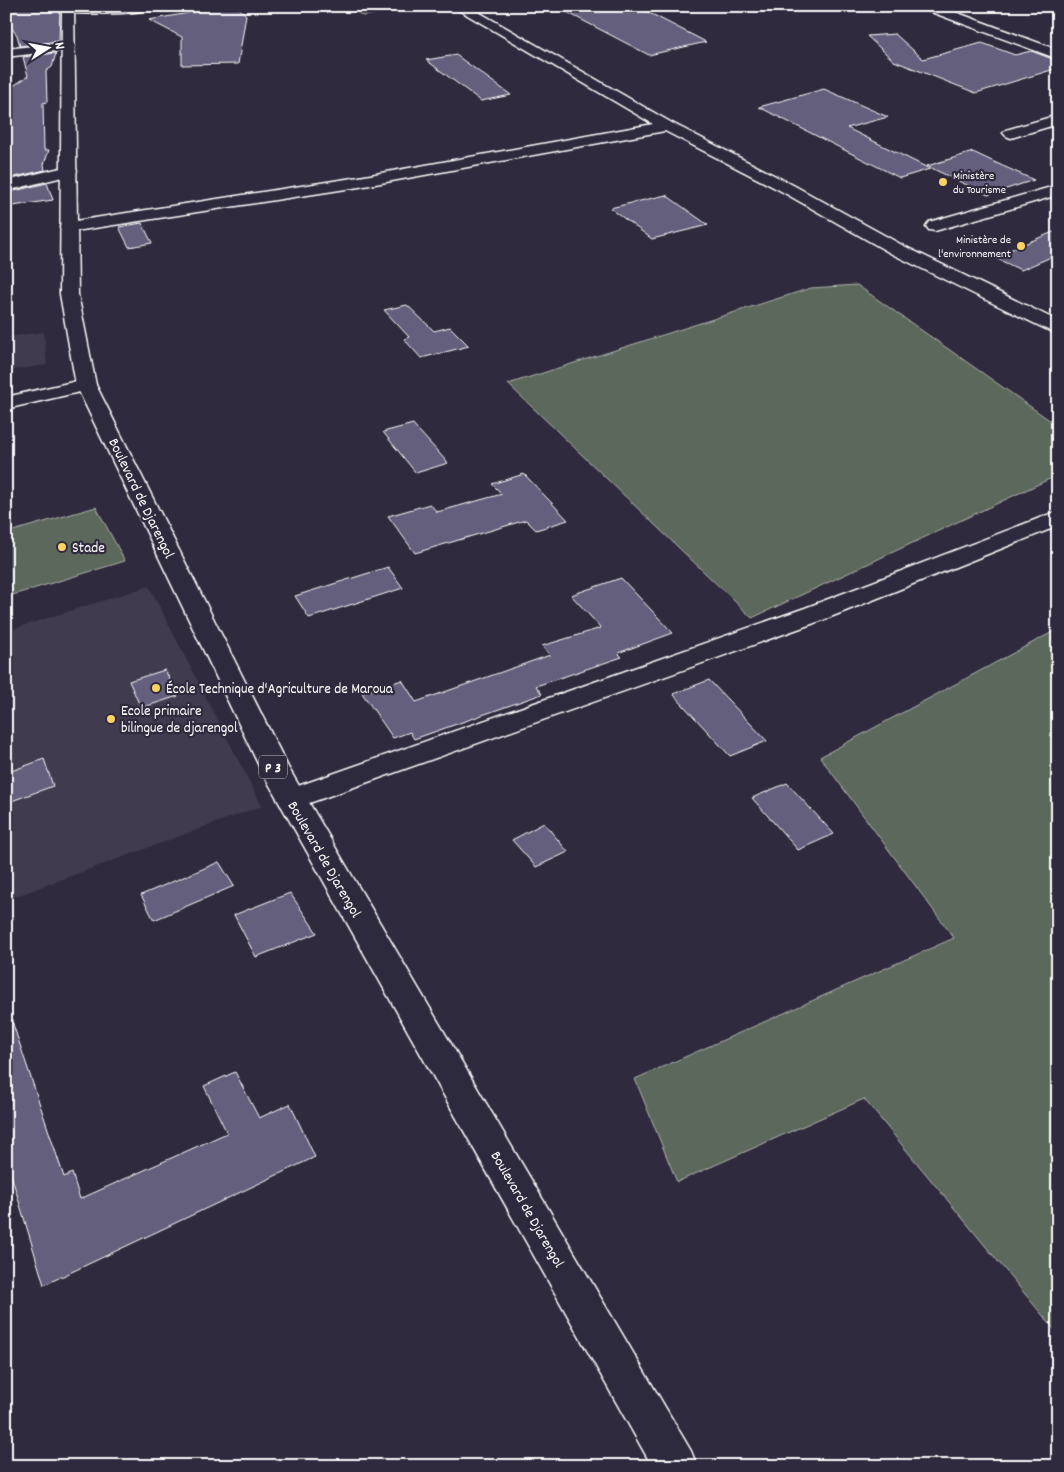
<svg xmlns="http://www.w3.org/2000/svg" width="1064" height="1472" font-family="Dekko,sans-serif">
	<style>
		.built { fill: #3f3a50 }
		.green { fill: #5d675b; stroke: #aeb3ad }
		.building { fill: #635e7c; stroke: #fff }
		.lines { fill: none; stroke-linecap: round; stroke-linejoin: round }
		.minor-casing { stroke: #fff; stroke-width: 3 }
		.major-casing { stroke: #fff; stroke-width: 3 }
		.minor { fill: #2f2a3d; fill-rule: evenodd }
		.major { fill: #2f2a3d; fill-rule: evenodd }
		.poi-dot { fill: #ffd166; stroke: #2f2a3d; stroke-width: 2 }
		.labels { text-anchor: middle; stroke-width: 4.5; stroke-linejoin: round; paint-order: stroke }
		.far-poi-label { font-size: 12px; fill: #fff; stroke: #2f2a3d; text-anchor: start }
		.shield { fill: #2f2a3d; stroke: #c1bfc5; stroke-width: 1 }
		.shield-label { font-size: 14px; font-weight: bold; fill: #fff }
		.street-label { font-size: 15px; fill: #fff; stroke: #2f2a3d }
		.poi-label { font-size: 15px; fill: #fff; stroke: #2f2a3d; text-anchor: start }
	</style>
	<rect width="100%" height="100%" fill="#2f2a3d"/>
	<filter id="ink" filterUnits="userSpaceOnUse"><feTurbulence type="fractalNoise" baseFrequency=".02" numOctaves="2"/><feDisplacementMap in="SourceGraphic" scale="10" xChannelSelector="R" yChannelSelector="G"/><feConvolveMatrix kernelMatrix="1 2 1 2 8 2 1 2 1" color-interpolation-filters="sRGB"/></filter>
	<g filter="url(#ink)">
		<g class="built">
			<path d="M 44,332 L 47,365 L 6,371 L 6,337 Z"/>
			<path d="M 149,586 L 262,806 L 6,900 L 6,631 Z"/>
		</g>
		<g class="green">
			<path d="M 348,6 L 414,6 L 415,7 L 363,16 Z"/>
			<path d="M 857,285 L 1058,426 L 1058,475 L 752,618 L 508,384 L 811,288 Z"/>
			<path d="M 96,507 L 125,561 L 6,597 L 6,533 Z"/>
			<path d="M 1058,629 L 1058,1334 L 864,1099 L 677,1182 L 635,1079 L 954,938 L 820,757 Z"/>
		</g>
		<g class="building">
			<path d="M 6,6 L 60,6 L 59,41 L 20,46 L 17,35 L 6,21 Z"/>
			<path d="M 228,6 L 237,6 L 246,15 L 238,64 L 182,65 L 182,37 L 149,20 Z"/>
			<path d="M 555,6 L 636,6 L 706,42 L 649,55 Z"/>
			<path d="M 895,34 L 923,59 L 982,43 L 1015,55 L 1031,51 L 1058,61 L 1058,68 L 976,93 L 894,61 L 867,36 Z"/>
			<path d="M 56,53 L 52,67 L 46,71 L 47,102 L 43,103 L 44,150 L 49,150 L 44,164 L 45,170 L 6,179 L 6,118 L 12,110 L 6,109 L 6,91 L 28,76 L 23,57 Z"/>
			<path d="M 456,55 L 511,95 L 481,101 L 426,60 Z"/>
			<path d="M 824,89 L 888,117 L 847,128 L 930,169 L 900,178 L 759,107 Z"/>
			<path d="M 973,152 L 994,162 L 1034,180 L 988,195 L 927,166 Z"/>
			<path d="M 47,183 L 53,200 L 6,207 L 6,193 Z"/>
			<path d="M 666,195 L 708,225 L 652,239 L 610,208 Z"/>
			<path d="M 142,223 L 152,243 L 129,247 L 119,227 Z"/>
			<path d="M 1058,230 L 1058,254 L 1021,270 L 993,257 Z"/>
			<path d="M 407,305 L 434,331 L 450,327 L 469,346 L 421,358 L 404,339 L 409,337 L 384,310 Z"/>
			<path d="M 413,424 L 419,431 L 448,463 L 416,473 L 383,432 Z"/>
			<path d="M 524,474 L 568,520 L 536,530 L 526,520 L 415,553 L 388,516 L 430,504 L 437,512 L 502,494 L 492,484 Z"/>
			<path d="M 388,567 L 403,588 L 309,618 L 295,596 Z"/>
			<path d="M 621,578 L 673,633 L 618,653 L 622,657 L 536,686 L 542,694 L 414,739 L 410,732 L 393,738 L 362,693 L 402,680 L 416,702 L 550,655 L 542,646 L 601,628 L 571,595 Z"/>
			<path d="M 165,670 L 178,696 L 141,708 L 129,681 Z"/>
			<path d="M 709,680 L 767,741 L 730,756 L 673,694 Z"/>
			<path d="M 44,759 L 53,786 L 6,803 L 6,773 Z"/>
			<path d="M 787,783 L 834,834 L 798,850 L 752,798 Z"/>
			<path d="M 544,823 L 568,852 L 536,867 L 512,840 Z"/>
			<path d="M 219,862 L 234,886 L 154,920 L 141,895 Z"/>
			<path d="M 290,893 L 317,933 L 256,957 L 234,915 Z"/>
			<path d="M 10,1015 L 64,1177 L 72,1173 L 80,1199 L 227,1133 L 204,1086 L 235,1072 L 259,1118 L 290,1104 L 315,1157 L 44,1285 L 6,1158 L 6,1016 Z"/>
		</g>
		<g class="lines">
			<g class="minor-casing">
				<g id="minor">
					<path d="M 65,6 L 154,6 C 145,16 85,13 69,13 L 63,9 Z"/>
					<path d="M 452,6 L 468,6 L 672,123 L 793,185 L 902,245 L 1058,321 L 1058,335 L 890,253 L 781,191 L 665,131 L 359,187 L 69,232 L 63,231 L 60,227 L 63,223 L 69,222 L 359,177 L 653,124 Z"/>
					<path d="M 921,6 L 939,6 L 1058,50 L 1058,59 L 923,9 Z"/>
					<path d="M 68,42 L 73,43 L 75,46 L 73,49 L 6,57 L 6,49 Z"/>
					<path d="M 1058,115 L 1058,124 L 1011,138 L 1006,136 L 1003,133 L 1006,130 Z"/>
					<path d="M 69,166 L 75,168 L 77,171 L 75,174 L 6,191 L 6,181 Z"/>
					<path d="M 1058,185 L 1058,195 L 935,231 L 929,230 L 926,226 L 929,222 Z"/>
					<path d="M 86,379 L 93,381 L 96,385 L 93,389 L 6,409 L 6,397 Z"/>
					<path d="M 1058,511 L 1058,526 L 823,620 L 301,806 L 291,809 L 281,806 L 277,799 L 281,792 L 805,608 Z"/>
				</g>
			</g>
			<g class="major-casing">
				<path id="major" d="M 62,6 L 74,6 L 78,294 L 96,385 L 288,767 L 691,1451 L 697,1466 L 652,1466 L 260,768 L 76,385 L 60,294 Z"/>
			</g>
			<use href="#minor" class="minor"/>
			<use href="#major" class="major"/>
		</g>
	</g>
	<g class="poi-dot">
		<circle cx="943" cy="182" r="5"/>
		<circle cx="1021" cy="246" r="5"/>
		<circle cx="62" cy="547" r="5"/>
		<circle cx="156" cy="688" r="5"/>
		<circle cx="111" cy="719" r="5"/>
	</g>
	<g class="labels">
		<g class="far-poi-label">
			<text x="953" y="179">Ministère<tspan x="953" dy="14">du Tourisme</tspan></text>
			<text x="1011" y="243" text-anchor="end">Ministère de<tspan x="1011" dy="14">l'environnement</tspan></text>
		</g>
		<rect class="shield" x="259" y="755.5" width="28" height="23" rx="4"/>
		<g class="shield-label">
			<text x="273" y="772">P 3</text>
		</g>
		<g class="street-label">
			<text transform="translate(142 498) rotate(64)" y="5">Boulevard de Djarengol</text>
			<text transform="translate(325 859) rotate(60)" y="5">Boulevard de Djarengol</text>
			<text transform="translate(528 1209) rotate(60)" y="5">Boulevard de Djarengol</text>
		</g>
		<g class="poi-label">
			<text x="72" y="552">Stade</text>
			<text x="166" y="693">École Technique d'Agriculture de Maroua</text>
			<text x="121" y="715">Ecole primaire<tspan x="121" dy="17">bilingue de djarengol</tspan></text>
		</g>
	</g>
	<rect width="1064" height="1472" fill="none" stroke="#2f2a3d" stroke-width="25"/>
	<rect x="12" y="12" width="1039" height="1447" fill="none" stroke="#fff" stroke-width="2" filter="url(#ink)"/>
	<g transform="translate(48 48) rotate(79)" stroke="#2f2a3d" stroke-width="4" paint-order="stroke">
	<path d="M0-4L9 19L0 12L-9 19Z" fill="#ffffff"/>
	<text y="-8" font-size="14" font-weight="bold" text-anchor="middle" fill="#ffffff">N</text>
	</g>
</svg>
